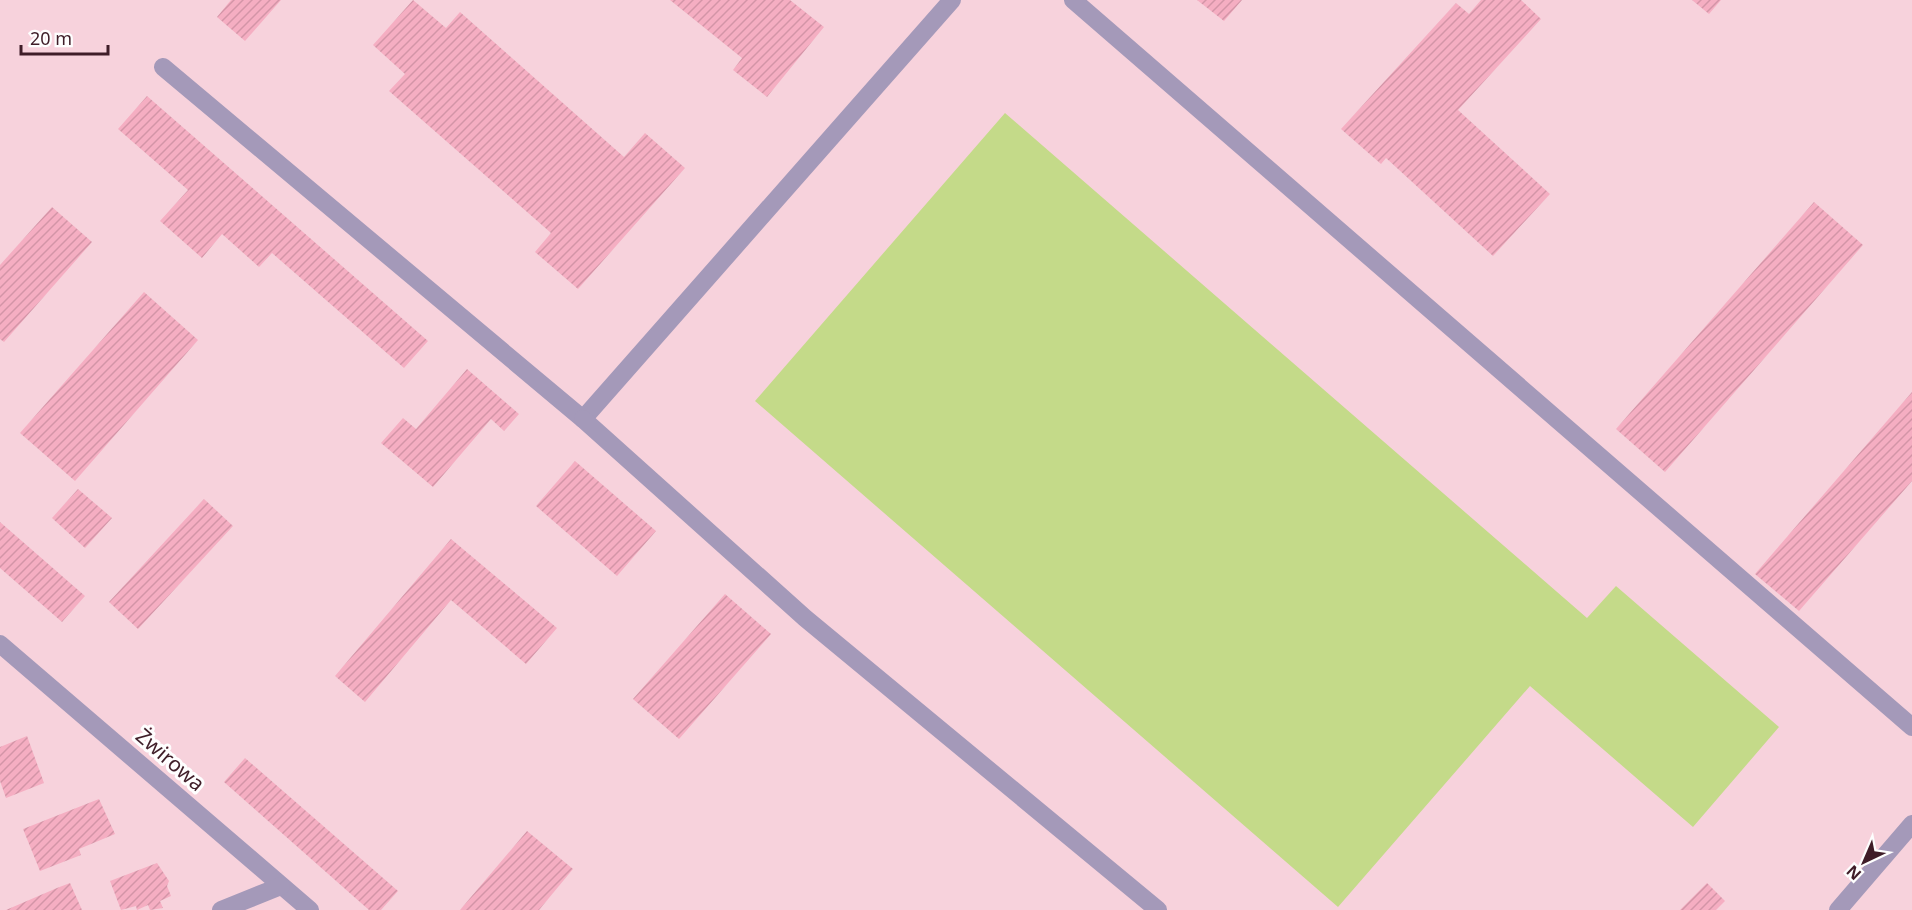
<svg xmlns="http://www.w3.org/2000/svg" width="1912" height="910" font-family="'Noto Sans',sans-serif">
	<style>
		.grass { fill: #c4da89 }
		.building { fill: url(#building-hatch) }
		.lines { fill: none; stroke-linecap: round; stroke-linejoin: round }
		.minor { stroke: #a499b9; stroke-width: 18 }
		.labels { text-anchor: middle; stroke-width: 6; stroke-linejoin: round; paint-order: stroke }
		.street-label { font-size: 21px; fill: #3f1d28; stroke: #fefefe }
	</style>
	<defs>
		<pattern id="building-hatch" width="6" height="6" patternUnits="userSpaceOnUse" patternTransform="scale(1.5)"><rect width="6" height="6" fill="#f5aec2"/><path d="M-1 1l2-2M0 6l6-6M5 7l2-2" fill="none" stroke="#d395a7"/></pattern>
	</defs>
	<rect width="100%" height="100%" fill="#f7d2dc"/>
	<path class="grass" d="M 1005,113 L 1587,618 L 1616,586 L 1779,727 L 1693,827 L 1530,686 L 1338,907 L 755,401 Z"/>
	<g class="building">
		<path d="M 231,0 L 281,0 L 245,41 L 217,17 Z"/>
		<path d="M 413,0 L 446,28 L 460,12 L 624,157 L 645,133 L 685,168 L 578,289 L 535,252 L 551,233 L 389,91 L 405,74 L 373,45 Z"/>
		<path d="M 670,0 L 790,0 L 824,27 L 767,97 L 733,70 L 742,58 Z"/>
		<path d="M 1197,0 L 1242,0 L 1224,21 Z"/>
		<path d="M 1481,0 L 1521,0 L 1541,19 L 1458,110 L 1550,194 L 1493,256 L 1386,158 L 1381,164 L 1341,129 L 1456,3 L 1469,14 Z"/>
		<path d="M 1692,0 L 1721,0 L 1709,14 Z"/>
		<path d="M 147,96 L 428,341 L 404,368 L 272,253 L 259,267 L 222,234 L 202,258 L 160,221 L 188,190 L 118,129 Z"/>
		<path d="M 1814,202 L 1863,245 L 1665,472 L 1616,429 Z"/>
		<path d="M 52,207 L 92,242 L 4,342 L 0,339 L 0,265 Z"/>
		<path d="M 144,292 L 198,340 L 75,481 L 20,433 Z"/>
		<path d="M 467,369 L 519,414 L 504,431 L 491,419 L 433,487 L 381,443 L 403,418 L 416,429 Z"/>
		<path d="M 1912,392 L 1912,481 L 1799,611 L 1755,574 Z"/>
		<path d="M 575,461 L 656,531 L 617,576 L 536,506 Z"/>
		<path d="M 78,489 L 112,518 L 85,548 L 52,518 Z"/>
		<path d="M 204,499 L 233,526 L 138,629 L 109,602 Z"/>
		<path d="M 0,522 L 85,596 L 62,622 L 0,568 Z"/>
		<path d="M 451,539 L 557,628 L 526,664 L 451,600 L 365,702 L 335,676 Z"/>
		<path d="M 725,594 L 771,634 L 679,739 L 633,699 Z"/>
		<path d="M 27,736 L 44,783 L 6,798 L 0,781 L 0,747 Z"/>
		<path d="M 245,758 L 398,891 L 381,910 L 369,910 L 224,782 Z"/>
		<path d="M 99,799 L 115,834 L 79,849 L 81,855 L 40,871 L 23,829 Z"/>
		<path d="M 527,831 L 573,869 L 539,910 L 460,910 Z"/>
		<path d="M 157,863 L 169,881 L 167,886 L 171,896 L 160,901 L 163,908 L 150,910 L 148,905 L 137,910 L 136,906 L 121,910 L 110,881 Z"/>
		<path d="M 70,883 L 82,910 L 6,910 L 57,888 Z"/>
		<path d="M 1707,883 L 1725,901 L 1716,910 L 1680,910 Z"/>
	</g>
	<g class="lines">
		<g class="minor">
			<path d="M 1073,0 L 1912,727"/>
			<path d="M 163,67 L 583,419 L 952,0"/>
			<path d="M 583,419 L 805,618 L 1158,910"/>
			<path d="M 0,644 L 310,910"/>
			<path d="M 221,910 L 281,886"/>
			<path d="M 1838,910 L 1912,824"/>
		</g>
	</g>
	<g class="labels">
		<g class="street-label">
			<text transform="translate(170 760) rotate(41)" y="7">Żwirowa</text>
		</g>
	</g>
	<g transform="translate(1864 862) rotate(224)" stroke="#fefefe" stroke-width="4.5" paint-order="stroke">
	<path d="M0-4.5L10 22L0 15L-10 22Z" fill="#3f1d28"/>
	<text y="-9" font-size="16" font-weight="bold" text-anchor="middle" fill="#3f1d28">N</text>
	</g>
	<path d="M21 45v9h87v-9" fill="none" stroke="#3f1d28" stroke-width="3"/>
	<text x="30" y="45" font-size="18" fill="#3f1d28" stroke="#fefefe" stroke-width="4.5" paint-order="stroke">20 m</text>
</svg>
